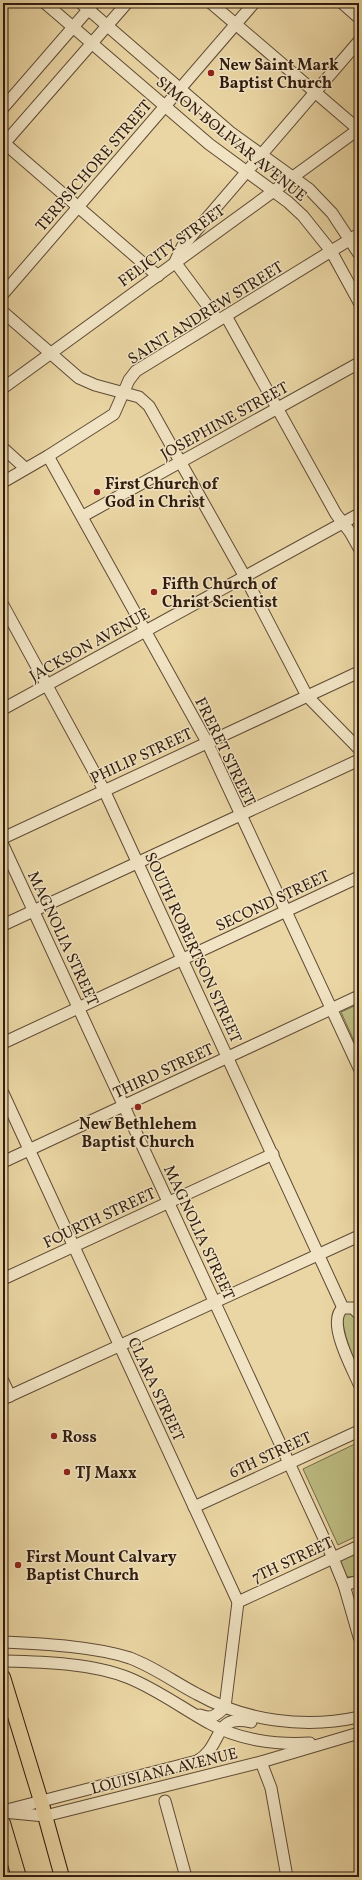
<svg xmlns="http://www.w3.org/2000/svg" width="362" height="1880" font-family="Vollkorn,serif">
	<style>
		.green { fill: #bcbc82; stroke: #766c49 }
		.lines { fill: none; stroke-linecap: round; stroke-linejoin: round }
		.minor-casing { stroke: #5f4a35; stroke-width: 13 }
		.major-casing { stroke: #311c10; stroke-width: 16 }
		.minor { stroke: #f1e4c4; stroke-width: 11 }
		.major { stroke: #ead6a4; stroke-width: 14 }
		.poi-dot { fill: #8f2418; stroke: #f1e4c4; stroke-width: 1.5 }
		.labels { text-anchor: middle; stroke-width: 3; stroke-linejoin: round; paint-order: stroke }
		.poi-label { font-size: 16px; font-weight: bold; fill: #311c10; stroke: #f1e4c4; text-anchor: start }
		.street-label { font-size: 16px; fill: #311c10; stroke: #f1e4c4 }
	</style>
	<rect width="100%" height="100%" fill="#ead6a4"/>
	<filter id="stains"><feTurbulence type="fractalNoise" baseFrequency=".005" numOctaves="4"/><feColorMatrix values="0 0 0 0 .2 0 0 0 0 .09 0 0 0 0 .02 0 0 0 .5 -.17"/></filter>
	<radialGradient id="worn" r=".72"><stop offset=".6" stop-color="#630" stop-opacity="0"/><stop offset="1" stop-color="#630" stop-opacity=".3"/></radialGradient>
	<g class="green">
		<path d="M 359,1004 L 359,1052 L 341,1012 Z"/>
		<path d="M 348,1312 L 359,1322 L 359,1371 C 352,1355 338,1333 342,1314 Z"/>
		<path d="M 359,1442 L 359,1535 L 338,1545 L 303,1469 Z"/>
		<path d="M 359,1551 L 359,1576 L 346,1577 L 339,1560 Z"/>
	</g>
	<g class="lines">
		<g class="minor-casing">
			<g id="minor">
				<path d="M 45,3 L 209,144 L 288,202 L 303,216 L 331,251 L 359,302"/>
				<path d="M 81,3 L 230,132 L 309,189 L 332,213 L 359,254"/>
				<path d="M 211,3 L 358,129"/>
				<path d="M 342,3 L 359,18"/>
				<path d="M 3,108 L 94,3"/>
				<path d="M 3,142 L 158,276"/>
				<path d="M 3,145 L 127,3"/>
				<path d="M 3,294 L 254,3"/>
				<path d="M 3,312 L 79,378 L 95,385 L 139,397 L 149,406 L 245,577 L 307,696 L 359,749"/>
				<path d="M 226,316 L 336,514 L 350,532 L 359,548"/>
				<path d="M 218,320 L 175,262 L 182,247 L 359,41"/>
				<path d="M 3,388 L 359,129"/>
				<path d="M 3,448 L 25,468"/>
				<path d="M 48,456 L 207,742 L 359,1068"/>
				<path d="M 3,482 L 48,456 L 114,414 L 129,380 L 136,371 L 359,234"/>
				<path d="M 83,516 L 359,363"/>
				<path d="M 3,605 L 104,790 L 343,1308"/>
				<path d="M 3,709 L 359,514"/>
				<path d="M 3,838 L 359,672"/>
				<path d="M 3,845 L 333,1558 L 344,1585 L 359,1637"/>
				<path d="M 3,925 L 359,760"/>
				<path d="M 3,1043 L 359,877"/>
				<path d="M 3,1093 L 238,1602 L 225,1707"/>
				<path d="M 3,1162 L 359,996"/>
				<path d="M 3,1279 L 273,1154"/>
				<path d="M 359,1314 L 353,1308 L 343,1308 C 326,1321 352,1368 359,1384"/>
				<path d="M 3,1381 L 10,1396"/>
				<path d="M 3,1399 L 359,1236"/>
				<path d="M 194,1507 L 359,1431"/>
				<path d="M 344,1585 L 359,1581"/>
				<path d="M 238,1602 L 359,1546"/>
				<path d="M 3,1642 C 42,1644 93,1646 130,1658 C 154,1667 174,1682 197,1694 C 245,1721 305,1729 359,1717"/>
				<path d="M 3,1661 C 43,1662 92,1663 129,1678 C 158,1690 182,1708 209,1723 C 238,1740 276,1745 310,1743"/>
				<path d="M 200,1715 C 211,1720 217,1715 225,1707"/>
				<path d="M 261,1762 L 271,1788 L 287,1877"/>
				<path d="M 165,1801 L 186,1877"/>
				<path d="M 7,1810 L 197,1761 C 224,1746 212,1713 251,1722"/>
				<path d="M 3,1812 L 45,1816 L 261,1762 L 359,1733"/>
			</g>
		</g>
		<g class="major-casing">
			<g id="major">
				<path d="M 3,1677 L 41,1801 L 62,1877"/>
				<path d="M 3,1823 L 19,1877"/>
			</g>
		</g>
		<use href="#minor" class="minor"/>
		<use href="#major" class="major"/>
	</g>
	<g class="poi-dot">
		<circle cx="211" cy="73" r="4"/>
		<circle cx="97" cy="492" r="4"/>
		<circle cx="154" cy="592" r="4"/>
		<circle cx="138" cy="1107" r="4"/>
		<circle cx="54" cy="1436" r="4"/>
		<circle cx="67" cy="1472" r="4"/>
		<circle cx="18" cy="1565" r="4"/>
	</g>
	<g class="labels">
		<g class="poi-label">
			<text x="219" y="70">New Saint Mark<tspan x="219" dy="18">Baptist Church</tspan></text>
			<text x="105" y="489">First Church of<tspan x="105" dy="18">God in Christ</tspan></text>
			<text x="162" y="589">Fifth Church of<tspan x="162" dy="18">Christ Scientist</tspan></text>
			<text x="138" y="1129" text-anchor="middle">New Bethlehem<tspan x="138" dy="18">Baptist Church</tspan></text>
			<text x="62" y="1442">Ross</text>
			<text x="75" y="1478">TJ Maxx</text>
			<text x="26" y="1562">First Mount Calvary<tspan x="26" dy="18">Baptist Church</tspan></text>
		</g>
		<g class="street-label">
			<text transform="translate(232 138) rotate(39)" y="6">SIMON BOLIVAR AVENUE</text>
			<text transform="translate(93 165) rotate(-49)" y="6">TERPSICHORE STREET</text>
			<text transform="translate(171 245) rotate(-36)" y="6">FELICITY STREET</text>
			<text transform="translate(205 312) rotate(-32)" y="6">SAINT ANDREW STREET</text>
			<text transform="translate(224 420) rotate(-29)" y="6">JOSEPHINE STREET</text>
			<text transform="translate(89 644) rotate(-29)" y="6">JACKSON AVENUE</text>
			<text transform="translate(226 751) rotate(64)" y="6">FRERET STREET</text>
			<text transform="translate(141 755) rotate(-25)" y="6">PHILIP STREET</text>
			<text transform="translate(272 900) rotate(-25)" y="6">SECOND STREET</text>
			<text transform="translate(64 938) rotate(65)" y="6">MAGNOLIA STREET</text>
			<text transform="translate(194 947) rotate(65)" y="6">SOUTH ROBERTSON STREET</text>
			<text transform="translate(163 1070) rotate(-25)" y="6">THIRD STREET</text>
			<text transform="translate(99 1217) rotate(-25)" y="6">FOURTH STREET</text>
			<text transform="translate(200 1232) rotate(65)" y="6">MAGNOLIA STREET</text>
			<text transform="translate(157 1389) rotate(65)" y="6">CLARA STREET</text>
			<text transform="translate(270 1454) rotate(-25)" y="6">6TH STREET</text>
			<text transform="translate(292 1559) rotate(-25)" y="6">7TH STREET</text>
			<text transform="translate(164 1770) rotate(-14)" y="6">LOUISIANA AVENUE</text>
		</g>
	</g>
	<rect width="362" height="1880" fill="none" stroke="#ead6a4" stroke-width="16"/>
	<rect x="4" y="4" width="354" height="1872" fill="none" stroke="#311c10" stroke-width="2"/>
	<rect x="8" y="8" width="346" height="1864" fill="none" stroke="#311c10"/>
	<rect width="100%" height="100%" filter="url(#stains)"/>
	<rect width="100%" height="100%" fill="url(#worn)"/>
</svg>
